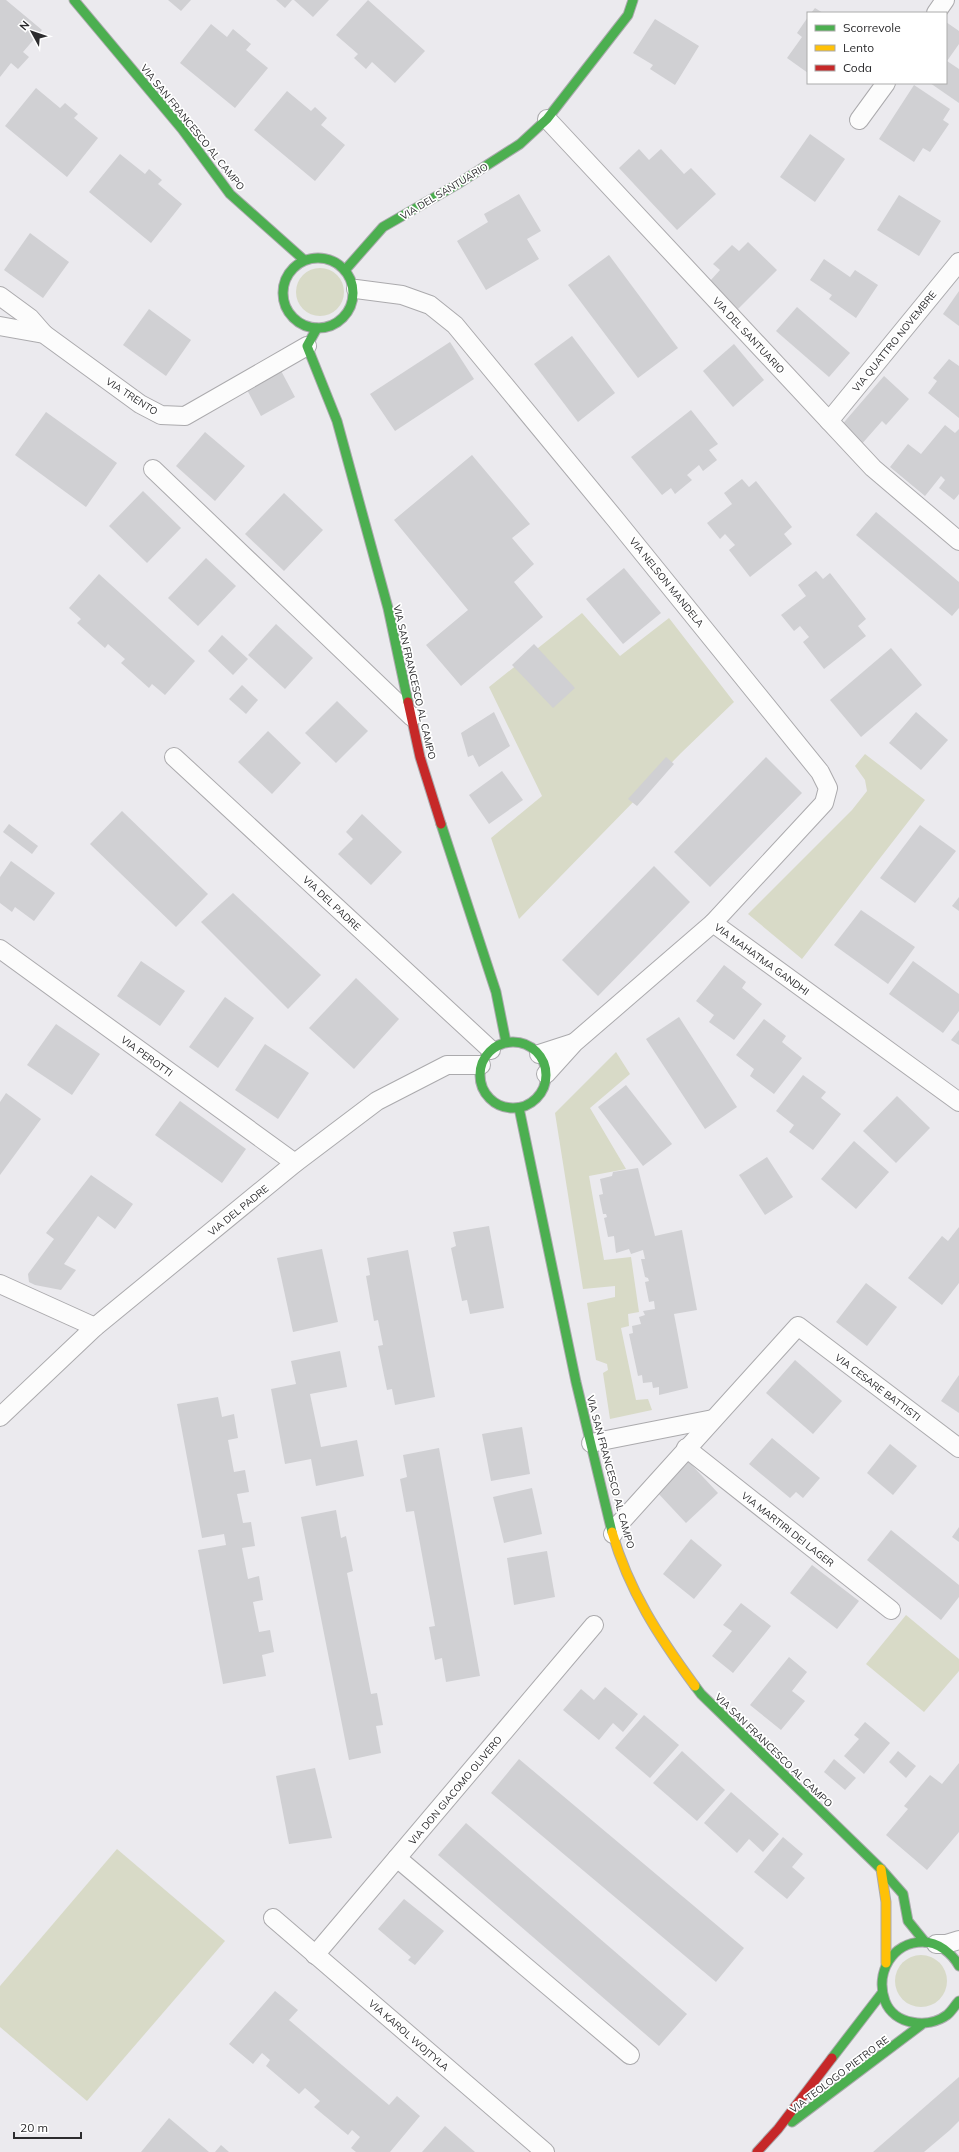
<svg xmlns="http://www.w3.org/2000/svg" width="959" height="2152" font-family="Mulish,sans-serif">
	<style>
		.green { fill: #d8dac7 }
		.building { fill: #d0d0d3 }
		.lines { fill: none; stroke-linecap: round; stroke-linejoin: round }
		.street-casing { stroke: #abaaad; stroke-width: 20 }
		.fast-casing { stroke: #abaaad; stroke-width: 11 }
		.slow-casing { stroke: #abaaad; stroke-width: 11 }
		.jam-casing { stroke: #abaaad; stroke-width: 11 }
		.street { stroke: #fcfcfc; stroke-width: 18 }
		.fast { stroke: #4caf50; stroke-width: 9 }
		.slow { stroke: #ffc107; stroke-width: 9 }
		.jam { stroke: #c62828; stroke-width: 9 }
		.labels { text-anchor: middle; stroke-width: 3.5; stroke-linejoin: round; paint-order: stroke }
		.street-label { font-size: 10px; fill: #2c2c2e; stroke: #fff }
	</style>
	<rect width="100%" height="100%" fill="#ebeaee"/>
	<g class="green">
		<circle cx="320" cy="292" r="24"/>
		<path d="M 582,613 L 620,656 L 669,618 L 734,702 L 681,753 L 519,919 L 491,838 L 542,796 L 489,687 Z"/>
		<path d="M 865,754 L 925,800 L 802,959 L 748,914 L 852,810 L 867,791 L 865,780 L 855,766 Z"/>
		<path d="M 616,1052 L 630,1074 L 590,1108 L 626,1169 L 589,1176 L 604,1260 L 631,1257 L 639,1312 L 628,1314 L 629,1326 L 621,1328 L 636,1400 L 648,1399 L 652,1410 L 610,1419 L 603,1373 L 608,1370 L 607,1364 L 596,1360 L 587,1303 L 615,1297 L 615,1286 L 583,1289 L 555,1113 Z"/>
		<path d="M 906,1615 L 959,1659 L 959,1671 L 924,1712 L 866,1664 Z"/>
		<path d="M 117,1849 L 225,1941 L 87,2101 L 0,2027 L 0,1986 Z"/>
		<circle cx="921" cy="1981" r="26"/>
	</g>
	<g class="building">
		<path d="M 0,0 L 6,0 L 42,30 L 23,52 L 29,57 L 18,69 L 11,63 L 0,77 Z"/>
		<path d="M 168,0 L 191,0 L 181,11 Z"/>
		<path d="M 276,0 L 292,0 L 285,8 Z"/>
		<path d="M 294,0 L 329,0 L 313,17 Z"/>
		<path d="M 368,0 L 425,51 L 395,83 L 372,62 L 366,69 L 354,58 L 358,54 L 336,35 Z"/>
		<path d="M 815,8 L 823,13 L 811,13 Z"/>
		<path d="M 808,17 L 808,73 L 787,58 L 802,37 L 797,33 Z"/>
		<path d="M 655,19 L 699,46 L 675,85 L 650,69 L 653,65 L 633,53 Z"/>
		<path d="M 946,22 L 959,31 L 959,44 L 947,61 L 959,69 L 959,103 L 930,83 L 946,83 Z"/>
		<path d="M 211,24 L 227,37 L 233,29 L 251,44 L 246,50 L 268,68 L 235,108 L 180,63 Z"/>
		<path d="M 914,85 L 950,109 L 943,120 L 949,124 L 930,152 L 923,148 L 914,162 L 879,139 Z"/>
		<path d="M 36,88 L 60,108 L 65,103 L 78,114 L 74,118 L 98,138 L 67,177 L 5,126 Z"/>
		<path d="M 287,91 L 311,111 L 315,107 L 327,118 L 321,125 L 345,145 L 315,181 L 254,130 Z"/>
		<path d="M 810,134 L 845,159 L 815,202 L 780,177 Z"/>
		<path d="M 639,149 L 649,160 L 661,149 L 684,174 L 691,168 L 716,194 L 677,230 L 619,168 Z"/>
		<path d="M 120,154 L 145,174 L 149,169 L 162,180 L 158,184 L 182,204 L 151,243 L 89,192 Z"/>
		<path d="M 519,194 L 541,231 L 527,239 L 539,259 L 486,290 L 457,241 L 488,222 L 484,214 Z"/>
		<path d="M 899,195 L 941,221 L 919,256 L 877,230 Z"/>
		<path d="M 30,233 L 69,262 L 43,298 L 4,270 Z"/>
		<path d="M 748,242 L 777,270 L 738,309 L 710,281 L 720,270 L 713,264 L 732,245 L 739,251 Z"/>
		<path d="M 609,255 L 678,348 L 638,378 L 568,285 Z"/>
		<path d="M 824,259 L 850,277 L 855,270 L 878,285 L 856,318 L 829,299 L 832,295 L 810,280 Z"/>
		<path d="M 959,291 L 959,326 L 943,314 Z"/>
		<path d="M 797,307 L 850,353 L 829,377 L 776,331 Z"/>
		<path d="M 149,309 L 191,340 L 166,376 L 123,345 Z"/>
		<path d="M 572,336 L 615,393 L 578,422 L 534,364 Z"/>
		<path d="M 450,342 L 474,379 L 395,431 L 370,394 Z"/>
		<path d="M 734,344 L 764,380 L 733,407 L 703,371 Z"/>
		<path d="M 949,359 L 959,366 L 959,418 L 928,393 L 937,381 L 933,378 Z"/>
		<path d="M 279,367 L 295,397 L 261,416 L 245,386 Z"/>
		<path d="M 884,376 L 909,399 L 886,425 L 882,421 L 860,446 L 840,427 Z"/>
		<path d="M 691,410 L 718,444 L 709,450 L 717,460 L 703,471 L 699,465 L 687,475 L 692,480 L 675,494 L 671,488 L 662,495 L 631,457 Z"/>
		<path d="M 46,412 L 117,463 L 86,507 L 15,455 Z"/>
		<path d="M 945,425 L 955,433 L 959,429 L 959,494 L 954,500 L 939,488 L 945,480 L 941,476 L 925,496 L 890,467 L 908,444 L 921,454 Z"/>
		<path d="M 205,432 L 245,466 L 215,501 L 176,466 Z"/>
		<path d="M 472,455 L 530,524 L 512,538 L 534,564 L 514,582 L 543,617 L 461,686 L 426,645 L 468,610 L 394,520 Z"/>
		<path d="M 742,479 L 749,487 L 756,481 L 792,527 L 784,534 L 792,544 L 750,577 L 729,550 L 735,545 L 725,534 L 720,539 L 707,523 L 732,504 L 724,493 Z"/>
		<path d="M 143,491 L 181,528 L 147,563 L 109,526 Z"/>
		<path d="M 284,493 L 323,530 L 284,571 L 245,534 Z"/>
		<path d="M 876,512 L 959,582 L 959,608 L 952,616 L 856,535 Z"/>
		<path d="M 206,558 L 236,586 L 198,626 L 168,598 Z"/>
		<path d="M 624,568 L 661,613 L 623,644 L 586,599 Z"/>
		<path d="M 816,571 L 823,579 L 830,573 L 866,619 L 858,626 L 866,636 L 824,669 L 803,642 L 809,637 L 800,626 L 794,631 L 781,615 L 806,596 L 798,585 Z"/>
		<path d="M 99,574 L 195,661 L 165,695 L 152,684 L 149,688 L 121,663 L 125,659 L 108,644 L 105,648 L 77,623 L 81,619 L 69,608 Z"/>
		<path d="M 276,624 L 313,658 L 285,689 L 248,655 Z"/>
		<path d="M 222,635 L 248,659 L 233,675 L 208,651 Z"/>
		<path d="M 534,644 L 575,688 L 553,708 L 512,665 Z"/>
		<path d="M 891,648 L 922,685 L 861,737 L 830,700 Z"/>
		<path d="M 242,685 L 258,700 L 246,714 L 229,699 Z"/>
		<path d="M 337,701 L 368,731 L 336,763 L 305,733 Z"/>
		<path d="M 494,712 L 510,746 L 479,767 L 473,755 L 468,757 L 461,733 Z"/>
		<path d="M 916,712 L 948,740 L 921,770 L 889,743 Z"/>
		<path d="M 268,731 L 301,763 L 272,794 L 238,762 Z"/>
		<path d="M 666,757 L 674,764 L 637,806 L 628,799 Z"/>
		<path d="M 766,757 L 802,793 L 710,887 L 674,852 Z"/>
		<path d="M 502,771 L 523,800 L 489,824 L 469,795 Z"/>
		<path d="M 122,811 L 208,894 L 176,927 L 90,844 Z"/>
		<path d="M 362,814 L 402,852 L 371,885 L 338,854 L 353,839 L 346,832 Z"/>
		<path d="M 9,824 L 38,846 L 32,854 L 3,832 Z"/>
		<path d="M 920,825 L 956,851 L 915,903 L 880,878 Z"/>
		<path d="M 11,861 L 55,893 L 34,921 L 15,907 L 12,912 L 0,903 L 0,877 Z"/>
		<path d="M 654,866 L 690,902 L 598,996 L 562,960 Z"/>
		<path d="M 233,893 L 321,975 L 288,1009 L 201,922 Z"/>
		<path d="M 959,897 L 959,911 L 952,906 Z"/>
		<path d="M 861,910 L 915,947 L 888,984 L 834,945 Z"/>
		<path d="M 141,961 L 185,991 L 160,1026 L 117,996 Z"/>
		<path d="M 913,961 L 959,994 L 959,1011 L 943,1033 L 889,994 Z"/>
		<path d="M 724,965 L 746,982 L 742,988 L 762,1004 L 734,1040 L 709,1022 L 714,1015 L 696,1001 Z"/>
		<path d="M 356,978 L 399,1019 L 354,1069 L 309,1028 Z"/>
		<path d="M 225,997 L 254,1018 L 218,1068 L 189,1047 Z"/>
		<path d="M 679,1017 L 737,1107 L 705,1129 L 646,1039 Z"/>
		<path d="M 764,1019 L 786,1036 L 782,1042 L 802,1058 L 774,1094 L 750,1076 L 754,1069 L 736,1055 Z"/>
		<path d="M 56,1024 L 100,1054 L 72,1095 L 27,1065 Z"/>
		<path d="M 959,1030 L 959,1045 L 951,1040 Z"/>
		<path d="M 265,1044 L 309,1073 L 278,1119 L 235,1090 Z"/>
		<path d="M 803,1075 L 826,1092 L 821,1098 L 841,1114 L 813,1150 L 789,1132 L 794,1125 L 776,1111 Z"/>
		<path d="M 626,1085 L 672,1144 L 643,1166 L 598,1107 Z"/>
		<path d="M 6,1093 L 41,1119 L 0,1175 L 0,1102 Z"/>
		<path d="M 897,1096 L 930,1128 L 896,1163 L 863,1131 Z"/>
		<path d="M 180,1101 L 246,1149 L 222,1183 L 155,1135 Z"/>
		<path d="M 854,1141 L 889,1172 L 856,1209 L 821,1179 Z"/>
		<path d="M 767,1157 L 793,1197 L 765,1215 L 739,1175 Z"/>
		<path d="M 638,1168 L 655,1236 L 682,1230 L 697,1310 L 674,1314 L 688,1388 L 659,1395 L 659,1387 L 653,1388 L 652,1382 L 643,1383 L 642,1375 L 638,1376 L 629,1334 L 633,1333 L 632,1326 L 641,1324 L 639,1317 L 645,1315 L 643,1311 L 655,1309 L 654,1301 L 649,1302 L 645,1282 L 649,1281 L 648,1278 L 645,1277 L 641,1259 L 645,1259 L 643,1250 L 631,1254 L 629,1249 L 616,1253 L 614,1236 L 608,1237 L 604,1218 L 607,1217 L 606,1214 L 603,1214 L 599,1195 L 603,1194 L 600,1179 L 612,1176 L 613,1172 Z"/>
		<path d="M 91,1175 L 133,1204 L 115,1229 L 98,1216 L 64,1264 L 76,1270 L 61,1290 L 35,1285 L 29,1282 L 28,1274 L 54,1239 L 46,1233 Z"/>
		<path d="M 489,1226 L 504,1308 L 470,1314 L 467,1300 L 462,1301 L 451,1248 L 456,1246 L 453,1232 Z"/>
		<path d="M 959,1227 L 959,1283 L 942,1305 L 908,1278 L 942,1236 L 948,1241 Z"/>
		<path d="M 322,1249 L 338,1322 L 293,1332 L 277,1258 Z"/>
		<path d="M 408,1250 L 435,1397 L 395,1405 L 392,1389 L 387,1390 L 378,1346 L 383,1345 L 378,1320 L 374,1321 L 366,1276 L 370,1275 L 367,1258 Z"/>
		<path d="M 866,1283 L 897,1307 L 867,1346 L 836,1322 Z"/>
		<path d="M 340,1351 L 347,1387 L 310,1394 L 321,1447 L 357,1440 L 364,1476 L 316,1486 L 311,1459 L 285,1464 L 271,1389 L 296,1384 L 291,1361 Z"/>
		<path d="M 795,1360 L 842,1401 L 813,1434 L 766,1393 Z"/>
		<path d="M 959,1375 L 959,1413 L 941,1401 Z"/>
		<path d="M 218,1397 L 222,1417 L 234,1414 L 238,1438 L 228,1440 L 234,1472 L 245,1470 L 249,1492 L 237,1494 L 243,1523 L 251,1522 L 255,1546 L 242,1548 L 248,1579 L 259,1576 L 263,1600 L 253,1602 L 259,1632 L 270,1630 L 274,1652 L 262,1655 L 266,1676 L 223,1684 L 198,1550 L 226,1545 L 224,1534 L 202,1538 L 177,1404 Z"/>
		<path d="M 522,1427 L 530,1474 L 491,1481 L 482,1434 Z"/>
		<path d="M 772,1438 L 820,1478 L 803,1498 L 796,1492 L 790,1498 L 749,1464 Z"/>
		<path d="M 890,1444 L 917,1466 L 893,1495 L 867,1473 Z"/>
		<path d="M 439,1448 L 480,1676 L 446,1682 L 442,1658 L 435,1660 L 429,1627 L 435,1626 L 414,1511 L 406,1512 L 400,1479 L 407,1477 L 403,1455 Z"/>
		<path d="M 688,1461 L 718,1493 L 686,1523 L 656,1491 Z"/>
		<path d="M 532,1488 L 542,1534 L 504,1543 L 493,1497 Z"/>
		<path d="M 336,1510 L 341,1538 L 346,1536 L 353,1571 L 347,1573 L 371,1694 L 377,1693 L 383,1725 L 376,1726 L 381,1753 L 349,1760 L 301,1517 Z"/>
		<path d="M 959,1527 L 959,1542 L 952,1537 Z"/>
		<path d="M 891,1530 L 959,1585 L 959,1597 L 941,1620 L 867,1560 Z"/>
		<path d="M 691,1539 L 722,1565 L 694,1599 L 663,1574 Z"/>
		<path d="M 547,1551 L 555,1597 L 514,1605 L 507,1558 Z"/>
		<path d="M 812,1565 L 859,1601 L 837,1629 L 790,1593 Z"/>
		<path d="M 741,1603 L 771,1626 L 733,1673 L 712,1656 L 732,1631 L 723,1625 Z"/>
		<path d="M 789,1657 L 807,1672 L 792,1691 L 805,1701 L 781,1730 L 750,1705 Z"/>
		<path d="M 605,1687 L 638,1714 L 623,1732 L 613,1723 L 599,1740 L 563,1710 L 581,1689 L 594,1700 Z"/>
		<path d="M 644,1715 L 679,1745 L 650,1778 L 615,1748 Z"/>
		<path d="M 865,1722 L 890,1743 L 864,1774 L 844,1756 L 859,1739 L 854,1735 Z"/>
		<path d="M 682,1751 L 725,1790 L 697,1821 L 653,1783 Z"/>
		<path d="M 898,1751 L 916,1766 L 906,1778 L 889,1762 Z"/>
		<path d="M 519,1759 L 744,1948 L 716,1982 L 491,1793 Z"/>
		<path d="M 834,1759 L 856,1778 L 845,1790 L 824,1772 Z"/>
		<path d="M 959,1763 L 959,1832 L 927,1870 L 886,1835 L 908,1809 L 904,1806 L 930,1775 L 942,1784 Z"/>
		<path d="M 315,1768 L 332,1838 L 289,1844 L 276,1776 Z"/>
		<path d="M 731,1792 L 779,1834 L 763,1852 L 749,1839 L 737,1853 L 704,1823 Z"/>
		<path d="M 466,1823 L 687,2014 L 659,2046 L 438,1855 Z"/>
		<path d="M 783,1837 L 803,1854 L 792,1867 L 805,1878 L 787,1899 L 754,1872 Z"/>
		<path d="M 404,1899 L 444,1931 L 415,1965 L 408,1960 L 411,1957 L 378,1929 Z"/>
		<path d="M 275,1991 L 298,2010 L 289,2020 L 389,2105 L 397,2096 L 420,2116 L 390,2152 L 356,2152 L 351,2148 L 360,2137 L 352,2130 L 348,2135 L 314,2107 L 320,2101 L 305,2088 L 299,2094 L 266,2066 L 270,2060 L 262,2053 L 253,2064 L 229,2044 Z"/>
		<path d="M 959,2077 L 959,2121 L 950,2130 L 924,2152 L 873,2152 Z"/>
		<path d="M 169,2118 L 209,2152 L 141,2152 Z"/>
		<path d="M 445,2126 L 475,2152 L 422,2152 Z"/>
		<path d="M 221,2145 L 229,2152 L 215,2152 Z"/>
	</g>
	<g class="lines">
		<g class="street-casing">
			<g id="street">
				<path d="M 936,13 L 945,0"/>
				<path d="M 547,119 L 873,468 L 959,541"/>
				<path d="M 859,120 L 886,83"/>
				<path d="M 356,289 L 402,295 L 430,305 L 455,325 L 616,520 L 820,772 L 828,788 L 824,803 L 713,923"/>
				<path d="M 0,296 L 30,318 L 44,334"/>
				<path d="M 0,326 L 44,334 L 140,404 L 161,415 L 185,416 L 307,346"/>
				<path d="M 829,421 L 959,262"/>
				<path d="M 153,469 L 412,717"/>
				<path d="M 174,757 L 491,1050"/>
				<path d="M 0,949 L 295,1163"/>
				<path d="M 539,1054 L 573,1043"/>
				<path d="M 546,1074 L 574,1043 L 713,923 L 959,1102"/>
				<path d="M 0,1284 L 95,1327"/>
				<path d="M 0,1417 L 95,1327 L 295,1163 L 377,1101 L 447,1065 L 481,1065"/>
				<path d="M 591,1443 L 713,1419"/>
				<path d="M 686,1448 L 891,1610"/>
				<path d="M 613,1534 L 620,1523 L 798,1326 L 959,1448"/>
				<path d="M 397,1858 L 630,2055"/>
				<path d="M 273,1918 L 545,2152"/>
				<path d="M 936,1944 L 946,1944 L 959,1940"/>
				<path d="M 315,1955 L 594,1625"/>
			</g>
		</g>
		<g class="fast-casing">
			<g id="fast">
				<path d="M 74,0 L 182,129 L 230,194 L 303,259"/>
				<circle cx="318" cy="293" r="35"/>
				<path d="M 346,269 L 383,227 L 456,185 L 520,144 L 547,119 L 628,15 L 633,0"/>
				<path d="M 317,328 L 307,346 L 337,421 L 388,608 L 408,702"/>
				<path d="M 441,824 L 496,992 L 506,1042"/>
				<circle cx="513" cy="1075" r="33"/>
				<path d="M 519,1108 L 576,1382 L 612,1532"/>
				<path d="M 695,1686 L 701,1694 L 881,1869 L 903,1894 L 908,1921 L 925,1942"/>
				<path d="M 959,1966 C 952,1953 938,1942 923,1942 C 892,1942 875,1973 885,2001 C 894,2025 928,2029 947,2015 C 952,2011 955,2005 959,2001"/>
				<path d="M 832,2058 L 882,1993"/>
				<path d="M 792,2122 L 921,2025"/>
			</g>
		</g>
		<g class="slow-casing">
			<g id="slow">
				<path d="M 612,1532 C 629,1591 659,1637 695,1686"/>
				<path d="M 881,1869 L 886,1902 L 886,1963"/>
			</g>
		</g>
		<g class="jam-casing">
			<g id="jam">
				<path d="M 408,702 L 420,757 L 441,824"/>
				<path d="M 757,2152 L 778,2129 L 832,2058"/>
			</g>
		</g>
		<use href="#street" class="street"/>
		<use href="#fast" class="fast"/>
		<use href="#slow" class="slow"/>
		<use href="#jam" class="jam"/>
	</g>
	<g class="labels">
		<g class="street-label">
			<text transform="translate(193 127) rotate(51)" y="4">VIA SAN FRANCESCO AL CAMPO</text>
			<text transform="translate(444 191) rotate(-31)" y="4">VIA DEL SANTUARIO</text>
			<text transform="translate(749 335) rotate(47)" y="4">VIA DEL SANTUARIO</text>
			<text transform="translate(894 341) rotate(-51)" y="4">VIA QUATTRO NOVEMBRE</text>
			<text transform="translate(132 396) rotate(33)" y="4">VIA TRENTO</text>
			<text transform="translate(667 582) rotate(51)" y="4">VIA NELSON MANDELA</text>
			<text transform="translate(415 682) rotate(77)" y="4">VIA SAN FRANCESCO AL CAMPO</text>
			<text transform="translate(332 903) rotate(43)" y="4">VIA DEL PADRE</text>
			<text transform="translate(762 959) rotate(36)" y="4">VIA MAHATMA GANDHI</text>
			<text transform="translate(147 1056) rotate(36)" y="4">VIA PEROTTI</text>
			<text transform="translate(238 1210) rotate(-39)" y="4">VIA DEL PADRE</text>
			<text transform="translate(878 1387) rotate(37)" y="4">VIA CESARE BATTISTI</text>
			<text transform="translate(611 1472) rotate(75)" y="4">VIA SAN FRANCESCO AL CAMPO</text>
			<text transform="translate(788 1529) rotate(38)" y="4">VIA MARTIRI DEI LAGER</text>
			<text transform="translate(774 1750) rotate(44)" y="4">VIA SAN FRANCESCO AL CAMPO</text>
			<text transform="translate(455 1790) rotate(-50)" y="4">VIA DON GIACOMO OLIVERO</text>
			<text transform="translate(409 2035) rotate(41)" y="4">VIA KAROL WOJTYLA</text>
			<text transform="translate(839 2074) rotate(-37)" y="4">VIA TEOLOGO PIETRO RE</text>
		</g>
	</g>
	<rect x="807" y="12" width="140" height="72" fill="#ffffff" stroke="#ababab"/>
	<rect x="815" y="25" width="20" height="6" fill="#4caf50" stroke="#ababab"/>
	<text x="843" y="32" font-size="12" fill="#2c2c2e">Scorrevole</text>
	<rect x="815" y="45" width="20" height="6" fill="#ffc107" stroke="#ababab"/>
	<text x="843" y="52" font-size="12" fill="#2c2c2e">Lento</text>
	<rect x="815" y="65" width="20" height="6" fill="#c62828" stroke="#ababab"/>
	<text x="843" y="72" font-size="12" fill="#2c2c2e">Coda</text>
	<g transform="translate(32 32) rotate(310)" stroke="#ffffff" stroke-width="3" paint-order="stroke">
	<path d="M0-3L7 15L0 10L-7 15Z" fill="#2c2c2e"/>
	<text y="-6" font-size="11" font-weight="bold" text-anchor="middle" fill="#2c2c2e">N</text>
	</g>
	<path d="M14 2132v6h67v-6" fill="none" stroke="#2c2c2e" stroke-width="2"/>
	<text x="20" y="2132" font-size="12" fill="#2c2c2e" stroke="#ffffff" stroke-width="3" paint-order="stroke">20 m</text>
</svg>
